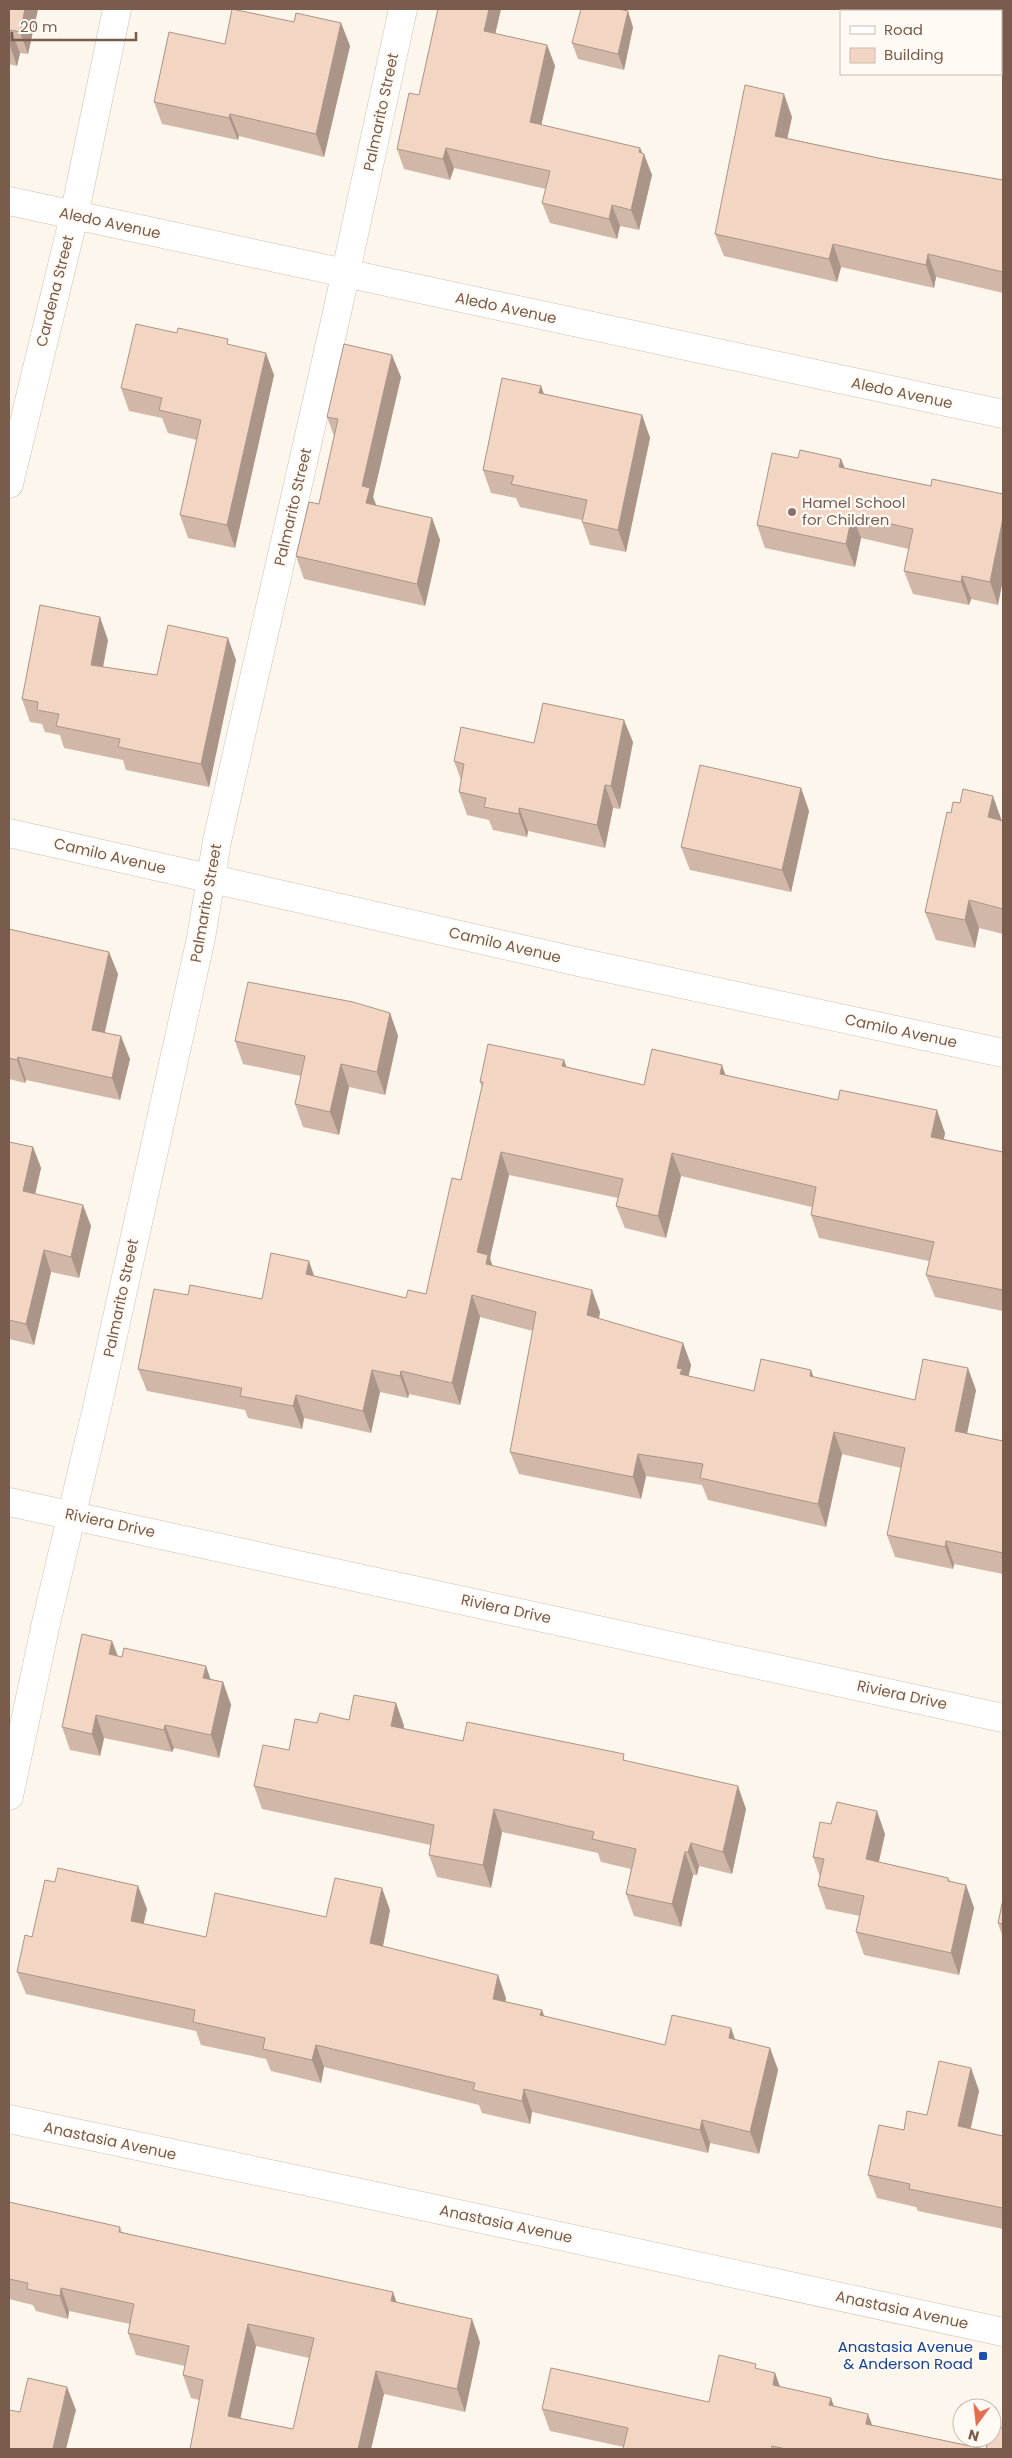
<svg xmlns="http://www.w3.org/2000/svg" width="1012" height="2458" font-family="Poppins,sans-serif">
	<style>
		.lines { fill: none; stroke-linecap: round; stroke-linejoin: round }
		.minor-casing { stroke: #d1beb0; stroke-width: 29 }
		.minor { stroke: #fff; stroke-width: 28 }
		.wall { fill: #d1b7a8; fill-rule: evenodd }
		.shaded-wall { fill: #aa9588 }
		.building { fill: #f3d5c3; stroke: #aa9588; fill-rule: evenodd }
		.education-dot { fill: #8d6e63; stroke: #fffaf3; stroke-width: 2 }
		.transit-dot { fill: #1a4fb4; stroke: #fffaf3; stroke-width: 2 }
		.labels { text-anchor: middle; stroke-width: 4.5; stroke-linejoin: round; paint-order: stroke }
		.street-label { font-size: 15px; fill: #7a5c4d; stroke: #fffaf3 }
		.education-label { font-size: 15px; fill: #785e54; stroke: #fffaf3; text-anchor: start }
		.transit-label { font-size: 15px; fill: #164399; stroke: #fffaf3; text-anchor: end }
	</style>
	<rect width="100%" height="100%" fill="#fdf6ec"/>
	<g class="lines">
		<g class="minor-casing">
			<g id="minor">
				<path d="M 9,201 L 1003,414"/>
				<path d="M 9,484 L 74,216 L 117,9"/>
				<path d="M 9,833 L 579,962 L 1003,1053"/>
				<path d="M 9,1502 L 1003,1718"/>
				<path d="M 9,1796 L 46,1623 L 97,1408 L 201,938 L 217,841 L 336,317 L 403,9"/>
				<path d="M 9,2119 L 366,2194 L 1003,2332"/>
			</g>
		</g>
		<use href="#minor" class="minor"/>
	</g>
	<g class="wall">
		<path d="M 9,9 L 38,9 L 28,54 L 20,53 L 17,66 L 9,64 Z"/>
		<path d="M 438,9 L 501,9 L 495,34 L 547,45 L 555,66 L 541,125 L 640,148 L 652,175 L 639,230 L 620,226 L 617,239 L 550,223 L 542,203 L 546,189 L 454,168 L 450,180 L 404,169 L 397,149 L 419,95 Z"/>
		<path d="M 294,22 L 341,23 L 350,46 L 324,157 L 239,136 L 238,140 L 162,124 L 154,102 L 225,44 Z"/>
		<path d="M 633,27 L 624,70 L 578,59 L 572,43 Z"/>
		<path d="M 792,117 L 787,138 L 883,159 L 1003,180 L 1003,293 L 936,277 L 934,288 L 841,267 L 837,282 L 724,256 L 715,234 Z"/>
		<path d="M 230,345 L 274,375 L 235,548 L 188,538 L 180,515 L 197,440 L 168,433 L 162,418 L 129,411 L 121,388 Z"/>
		<path d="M 401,377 L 373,497 L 376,505 L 432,518 L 440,540 L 425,606 L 304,579 L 296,556 L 319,504 L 334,436 L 327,417 Z"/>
		<path d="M 541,386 L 544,394 L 642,415 L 650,438 L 626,552 L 590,545 L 582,522 L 582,520 L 520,507 L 516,498 L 491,493 L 483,470 Z"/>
		<path d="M 798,458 L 841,459 L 845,468 L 931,486 L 1003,494 L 998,605 L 971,599 L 969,605 L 913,594 L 904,571 L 909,549 L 861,538 L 855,567 L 765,548 L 757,525 Z"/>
		<path d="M 108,640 L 103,667 L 157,675 L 236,660 L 209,787 L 126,770 L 123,760 L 64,748 L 60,735 L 45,732 L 42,724 L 30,722 L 22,699 Z"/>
		<path d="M 633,742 L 620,809 L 613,808 L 605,848 L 528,831 L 527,837 L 493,830 L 489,820 L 467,815 L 459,792 L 461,780 L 454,761 L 534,743 Z"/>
		<path d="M 801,788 L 809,811 L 791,892 L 690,870 L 681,847 Z"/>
		<path d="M 951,813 L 1003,821 L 1003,934 L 979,928 L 975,948 L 936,940 L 925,912 Z"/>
		<path d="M 9,929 L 118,974 L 105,1032 L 130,1059 L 120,1100 L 26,1080 L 25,1083 L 9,1079 Z"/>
		<path d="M 390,1013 L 398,1036 L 385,1095 L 349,1087 L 339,1135 L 303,1127 L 295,1104 L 301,1076 L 243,1064 L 235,1041 Z"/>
		<path d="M 564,1060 L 566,1067 L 644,1085 L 725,1075 L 945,1133 L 944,1139 L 1003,1152 L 1003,1311 L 935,1297 L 926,1275 L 929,1261 L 819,1238 L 811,1215 L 812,1207 L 681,1176 L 666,1238 L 625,1228 L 616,1206 L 618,1198 L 509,1175 L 490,1258 L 492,1266 L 600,1312 L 599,1319 L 683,1343 L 691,1365 L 688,1376 L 754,1391 L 814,1377 L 915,1400 L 976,1390 L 967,1433 L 1003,1441 L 1003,1574 L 954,1564 L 953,1569 L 895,1557 L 887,1535 L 901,1468 L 842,1454 L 826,1527 L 708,1500 L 702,1485 L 646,1476 L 641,1499 L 519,1474 L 510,1452 L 533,1331 L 480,1317 L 460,1405 L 409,1394 L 408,1398 L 380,1392 L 371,1433 L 304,1418 L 302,1429 L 248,1418 L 245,1410 L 147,1391 L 138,1369 L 188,1295 L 262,1299 L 315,1276 L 406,1298 L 426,1294 L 461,1180 L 482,1087 L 480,1082 Z"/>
		<path d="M 9,1142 L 33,1147 L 41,1168 L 35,1194 L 91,1226 L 79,1278 L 51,1272 L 34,1345 L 9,1339 Z"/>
		<path d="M 112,1641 L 118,1656 L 223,1682 L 231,1705 L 219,1758 L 174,1748 L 172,1752 L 104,1738 L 100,1756 L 70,1750 L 62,1727 Z"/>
		<path d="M 396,1703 L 404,1726 L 403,1729 L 463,1741 L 626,1761 L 746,1809 L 732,1874 L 699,1866 L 697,1875 L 693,1875 L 681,1927 L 634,1916 L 626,1894 L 631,1869 L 601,1862 L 598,1853 L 502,1832 L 491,1888 L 437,1877 L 429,1855 L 431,1845 L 262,1809 L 254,1786 L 317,1723 L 349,1720 Z"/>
		<path d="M 831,1824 L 885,1834 L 879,1862 L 948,1878 L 950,1881 L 966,1885 L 974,1908 L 959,1975 L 864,1955 L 856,1932 L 860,1916 L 826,1909 L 818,1886 L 820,1877 L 813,1857 Z"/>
		<path d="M 55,1882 L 138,1886 L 147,1909 L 143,1924 L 206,1937 L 326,1917 L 390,1910 L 383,1946 L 506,1998 L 505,2001 L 544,2016 L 665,2045 L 731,2028 L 735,2040 L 770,2048 L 778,2070 L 759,2154 L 710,2143 L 708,2153 L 532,2112 L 530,2124 L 482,2113 L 479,2105 L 324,2067 L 321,2083 L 271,2071 L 266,2059 L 201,2045 L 196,2031 L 26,1994 L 17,1972 Z"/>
		<path d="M 998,1923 L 1003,1924 L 1003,1938 Z"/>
		<path d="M 971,2068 L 979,2091 L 971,2128 L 1003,2136 L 1003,2229 L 918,2211 L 916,2207 L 877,2198 L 868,2175 L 904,2130 L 927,2115 Z"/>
		<path d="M 9,2202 L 120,2227 L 122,2232 L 396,2303 L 480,2342 L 465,2412 L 384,2394 L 371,2449 L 190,2449 L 199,2400 L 191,2398 L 183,2375 L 185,2366 L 136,2355 L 128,2333 L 130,2324 L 69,2311 L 68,2319 L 36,2311 L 33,2305 L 9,2299 ZM 256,2346 L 309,2358 L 293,2429 L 240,2418 Z"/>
		<path d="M 758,2369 L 775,2373 L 780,2387 L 834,2406 L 872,2425 L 984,2449 L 623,2449 L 624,2447 L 550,2431 L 542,2409 L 709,2402 Z"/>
	</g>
	<g class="shaded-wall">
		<path d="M 25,9 L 38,9 L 28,54 L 20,32 Z"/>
		<path d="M 489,9 L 501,9 L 491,52 L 484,31 Z"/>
		<path d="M 628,11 L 633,27 L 624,70 L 618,54 Z"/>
		<path d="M 341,23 L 350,46 L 324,157 L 316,134 Z"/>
		<path d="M 11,30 L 20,53 L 17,66 L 9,43 Z"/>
		<path d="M 547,45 L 555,66 L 537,143 L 530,122 Z"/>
		<path d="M 784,94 L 792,117 L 783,158 L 775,136 Z"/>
		<path d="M 230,114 L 239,136 L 238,140 L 229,118 Z"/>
		<path d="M 446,148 L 454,168 L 450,180 L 443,159 Z"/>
		<path d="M 640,148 L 644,157 L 644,154 L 652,175 L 639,230 L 631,210 Z"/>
		<path d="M 612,205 L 620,226 L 617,239 L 609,219 Z"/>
		<path d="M 833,244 L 841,267 L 837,282 L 829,259 Z"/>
		<path d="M 928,254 L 936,277 L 934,288 L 926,265 Z"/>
		<path d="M 266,353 L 274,375 L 235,548 L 227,525 Z"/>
		<path d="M 392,355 L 401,377 L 373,497 L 378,510 L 366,503 L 362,486 Z"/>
		<path d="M 541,386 L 549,409 L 539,393 Z"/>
		<path d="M 642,415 L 650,438 L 626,552 L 618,530 Z"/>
		<path d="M 841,459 L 850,482 L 839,467 Z"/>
		<path d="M 852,515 L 861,538 L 855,567 L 846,544 Z"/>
		<path d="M 432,518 L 440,540 L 425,606 L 417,584 Z"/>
		<path d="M 1003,518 L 1003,580 L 998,605 L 990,582 Z"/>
		<path d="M 962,576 L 971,599 L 969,605 L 961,582 Z"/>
		<path d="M 100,617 L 108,640 L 99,688 L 91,665 Z"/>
		<path d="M 228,638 L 236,660 L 209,787 L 201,764 Z"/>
		<path d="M 624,720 L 633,742 L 620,809 L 611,786 Z"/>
		<path d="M 605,785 L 613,808 L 605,848 L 597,825 Z"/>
		<path d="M 801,788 L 809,811 L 791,892 L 782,870 Z"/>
		<path d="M 993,796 L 1003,824 L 988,817 Z"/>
		<path d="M 519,808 L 528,831 L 527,837 L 519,814 Z"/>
		<path d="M 969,900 L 979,928 L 975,948 L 965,920 Z"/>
		<path d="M 109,952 L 118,974 L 100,1052 L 92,1030 Z"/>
		<path d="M 390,1013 L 398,1036 L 385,1095 L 377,1072 Z"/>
		<path d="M 121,1036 L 130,1059 L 120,1100 L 112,1078 Z"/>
		<path d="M 18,1057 L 26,1080 L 25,1083 L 17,1060 Z"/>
		<path d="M 564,1060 L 572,1082 L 562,1066 Z"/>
		<path d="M 341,1064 L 349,1087 L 339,1135 L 330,1112 Z"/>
		<path d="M 722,1065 L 730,1088 L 720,1074 Z"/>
		<path d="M 937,1110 L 945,1133 L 939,1159 L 931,1137 Z"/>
		<path d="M 33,1147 L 41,1168 L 31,1212 L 23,1191 Z"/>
		<path d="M 501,1152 L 509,1175 L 490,1258 L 496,1277 L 477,1252 Z"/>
		<path d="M 672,1153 L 681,1176 L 666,1238 L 658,1216 Z"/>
		<path d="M 83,1205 L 91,1226 L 79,1278 L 71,1257 Z"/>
		<path d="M 44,1250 L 51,1272 L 34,1345 L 26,1324 Z"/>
		<path d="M 309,1261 L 317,1284 L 306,1274 Z"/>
		<path d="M 592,1290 L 600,1312 L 595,1338 L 587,1315 Z"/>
		<path d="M 472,1295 L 480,1317 L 460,1405 L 452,1383 Z"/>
		<path d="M 683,1343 L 691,1365 L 687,1384 L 677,1368 Z"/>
		<path d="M 968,1368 L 976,1390 L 963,1453 L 955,1431 Z"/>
		<path d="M 372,1370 L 380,1392 L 371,1433 L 363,1411 Z"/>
		<path d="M 811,1370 L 819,1392 L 810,1376 Z"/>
		<path d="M 401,1371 L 409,1394 L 408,1398 L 400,1376 Z"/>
		<path d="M 296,1395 L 304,1418 L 302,1429 L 293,1406 Z"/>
		<path d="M 834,1432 L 842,1454 L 826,1527 L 818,1504 Z"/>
		<path d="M 638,1454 L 646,1476 L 641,1499 L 633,1477 Z"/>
		<path d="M 946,1541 L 954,1564 L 953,1569 L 945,1547 Z"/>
		<path d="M 112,1641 L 120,1663 L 109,1654 Z"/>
		<path d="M 206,1666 L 214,1689 L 203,1678 Z"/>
		<path d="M 223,1682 L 231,1705 L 219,1758 L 211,1735 Z"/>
		<path d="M 396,1703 L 404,1726 L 399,1749 L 391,1726 Z"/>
		<path d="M 96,1715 L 104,1738 L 100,1756 L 92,1734 Z"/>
		<path d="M 165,1725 L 174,1748 L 172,1752 L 164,1730 Z"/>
		<path d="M 738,1786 L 746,1809 L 732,1874 L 723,1852 Z"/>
		<path d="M 494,1809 L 502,1832 L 491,1888 L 483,1865 Z"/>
		<path d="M 877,1811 L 885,1834 L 874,1882 L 866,1859 Z"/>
		<path d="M 691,1843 L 699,1866 L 697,1875 L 688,1852 Z"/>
		<path d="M 685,1852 L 693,1875 L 681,1927 L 672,1904 Z"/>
		<path d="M 966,1885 L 974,1908 L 959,1975 L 951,1953 Z"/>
		<path d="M 138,1886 L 147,1909 L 139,1944 L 131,1921 Z"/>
		<path d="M 382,1888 L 390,1910 L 379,1966 L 370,1943 Z"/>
		<path d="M 498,1975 L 506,1998 L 501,2021 L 493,1999 Z"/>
		<path d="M 542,2010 L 550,2032 L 540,2015 Z"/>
		<path d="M 731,2028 L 739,2051 L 729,2038 Z"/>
		<path d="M 316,2045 L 324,2067 L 321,2083 L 312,2060 Z"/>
		<path d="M 770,2048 L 778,2070 L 759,2154 L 750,2132 Z"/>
		<path d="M 971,2068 L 979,2091 L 966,2148 L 958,2126 Z"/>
		<path d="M 524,2089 L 532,2112 L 530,2124 L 522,2101 Z"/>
		<path d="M 702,2120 L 710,2143 L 708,2153 L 700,2130 Z"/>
		<path d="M 61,2288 L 69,2311 L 68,2319 L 60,2296 Z"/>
		<path d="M 393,2292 L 401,2315 L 391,2301 Z"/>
		<path d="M 472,2319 L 480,2342 L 465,2412 L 457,2389 Z"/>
		<path d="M 248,2324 L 256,2346 L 236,2439 L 228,2416 Z"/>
		<path d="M 376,2371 L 384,2394 L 371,2449 L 358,2449 Z"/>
		<path d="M 775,2373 L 783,2395 L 773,2385 Z"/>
		<path d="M 67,2387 L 76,2410 L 66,2449 L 53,2449 L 53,2448 Z"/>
		<path d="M 831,2398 L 839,2420 L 829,2405 Z"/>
		<path d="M 868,2414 L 876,2435 L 866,2424 Z"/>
	</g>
	<g class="building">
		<path d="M 9,9 L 25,9 L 20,32 L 11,30 L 9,43 Z"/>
		<path d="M 232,9 L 294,22 L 296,13 L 341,23 L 316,134 L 230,114 L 229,118 L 154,102 L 169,32 L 225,44 Z"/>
		<path d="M 438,9 L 489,9 L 484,31 L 547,45 L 530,122 L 640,148 L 639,152 L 644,154 L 631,210 L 612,205 L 609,219 L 542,203 L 550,171 L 446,148 L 443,159 L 397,149 L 409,93 L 419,95 Z"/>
		<path d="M 581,9 L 618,9 L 628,11 L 618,54 L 572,43 Z"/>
		<path d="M 745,85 L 784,94 L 775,136 L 883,159 L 1003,180 L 1003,272 L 928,254 L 926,265 L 833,244 L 829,259 L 715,234 Z"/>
		<path d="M 136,324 L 177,333 L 178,328 L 228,339 L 227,344 L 266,353 L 227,525 L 180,515 L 201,420 L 159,410 L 162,398 L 121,388 Z"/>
		<path d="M 344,344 L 392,355 L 362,486 L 370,488 L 366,503 L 432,518 L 417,584 L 296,556 L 309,502 L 319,504 L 338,419 L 327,417 Z"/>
		<path d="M 502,378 L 541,386 L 539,393 L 642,415 L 618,530 L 582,522 L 587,500 L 511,484 L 514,476 L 483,470 Z"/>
		<path d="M 800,450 L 841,459 L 839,467 L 931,486 L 932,479 L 1003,494 L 1003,518 L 990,582 L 962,576 L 961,582 L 904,571 L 913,529 L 852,515 L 846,544 L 757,525 L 772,453 L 798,458 Z"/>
		<path d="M 40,605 L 100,617 L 91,665 L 157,675 L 168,625 L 228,638 L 201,764 L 118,747 L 120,739 L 56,726 L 59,714 L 37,710 L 38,702 L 22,699 Z"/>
		<path d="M 543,703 L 624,720 L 611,786 L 605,785 L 597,825 L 519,808 L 519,814 L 484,807 L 486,798 L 459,792 L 464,764 L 454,761 L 461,727 L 534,743 Z"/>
		<path d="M 700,765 L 801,788 L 782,870 L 681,847 Z"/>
		<path d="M 963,789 L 993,796 L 988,817 L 1003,821 L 1003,909 L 969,900 L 965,920 L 925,912 L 947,812 L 951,813 L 953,802 L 960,803 Z"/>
		<path d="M 9,929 L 109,952 L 92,1030 L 121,1036 L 112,1078 L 18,1057 L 17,1060 L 9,1058 Z"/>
		<path d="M 248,982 L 353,1002 L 390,1013 L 377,1072 L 341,1064 L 330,1112 L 295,1104 L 305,1056 L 235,1041 Z"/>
		<path d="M 488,1044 L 564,1060 L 562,1066 L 644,1085 L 652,1049 L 722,1065 L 720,1074 L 838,1100 L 840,1090 L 937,1110 L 931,1137 L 1003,1152 L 1003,1290 L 926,1275 L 934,1242 L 811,1215 L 816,1187 L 672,1153 L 658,1216 L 616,1206 L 623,1179 L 501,1152 L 477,1252 L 488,1255 L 486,1264 L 592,1290 L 587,1315 L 683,1343 L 677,1368 L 682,1369 L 680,1374 L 754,1391 L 761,1359 L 811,1370 L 810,1376 L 915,1400 L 923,1359 L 968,1368 L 955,1431 L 1003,1441 L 1003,1553 L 946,1541 L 945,1547 L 887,1535 L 905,1448 L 834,1432 L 818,1504 L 700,1478 L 703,1464 L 638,1454 L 633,1477 L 510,1452 L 536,1312 L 472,1295 L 452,1383 L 401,1371 L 400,1376 L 372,1370 L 363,1411 L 296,1395 L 293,1406 L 240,1396 L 242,1388 L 138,1369 L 154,1289 L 188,1295 L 190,1285 L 262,1299 L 271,1253 L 309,1261 L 306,1274 L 406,1298 L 408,1290 L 426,1294 L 452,1178 L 461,1180 L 483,1082 L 480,1082 Z"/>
		<path d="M 9,1142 L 33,1147 L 23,1191 L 83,1205 L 71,1257 L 44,1250 L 26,1324 L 9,1320 Z"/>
		<path d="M 82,1634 L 112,1641 L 109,1654 L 122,1657 L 124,1648 L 206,1666 L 203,1678 L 223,1682 L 211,1735 L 165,1725 L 164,1730 L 96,1715 L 92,1734 L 62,1727 Z"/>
		<path d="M 354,1695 L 396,1703 L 391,1726 L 463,1741 L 467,1722 L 624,1754 L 623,1760 L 738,1786 L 723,1852 L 691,1843 L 688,1852 L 685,1852 L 672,1904 L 626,1894 L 636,1849 L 592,1839 L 594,1832 L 494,1809 L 483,1865 L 429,1855 L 434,1825 L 254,1786 L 263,1745 L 289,1750 L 295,1719 L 317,1723 L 320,1713 L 349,1720 Z"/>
		<path d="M 837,1802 L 877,1811 L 866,1859 L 948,1878 L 948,1881 L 966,1885 L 951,1953 L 856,1932 L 864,1896 L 818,1886 L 824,1859 L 813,1857 L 820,1822 L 831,1824 Z"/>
		<path d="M 58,1868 L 138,1886 L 131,1921 L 206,1937 L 215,1893 L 326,1917 L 335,1878 L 382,1888 L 370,1943 L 498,1975 L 493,1999 L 542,2010 L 540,2015 L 665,2045 L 672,2015 L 731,2028 L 729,2038 L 770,2048 L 750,2132 L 702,2120 L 700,2130 L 524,2089 L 522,2101 L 473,2090 L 475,2083 L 316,2045 L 312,2060 L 263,2049 L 265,2038 L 193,2022 L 195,2010 L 17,1972 L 25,1935 L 32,1937 L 45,1880 L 55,1882 Z"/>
		<path d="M 1003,1899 L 1003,1924 L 998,1923 Z"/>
		<path d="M 939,2061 L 971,2068 L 958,2126 L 1003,2136 L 1003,2208 L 909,2189 L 910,2184 L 868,2175 L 879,2125 L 904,2130 L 907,2111 L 927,2115 Z"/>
		<path d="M 9,2202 L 120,2227 L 119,2232 L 393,2292 L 391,2301 L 472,2319 L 457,2389 L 376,2371 L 358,2449 L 190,2449 L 203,2380 L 183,2375 L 189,2346 L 128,2333 L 134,2304 L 61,2288 L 60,2296 L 27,2289 L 28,2283 L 9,2279 ZM 248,2324 L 314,2338 L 293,2429 L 228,2416 Z"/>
		<path d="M 719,2355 L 756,2364 L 755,2368 L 775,2373 L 773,2385 L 831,2398 L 829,2405 L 868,2414 L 866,2424 L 984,2449 L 786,2449 L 772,2446 L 771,2449 L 623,2449 L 628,2428 L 542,2409 L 551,2368 L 709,2402 Z"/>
		<path d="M 28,2378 L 67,2387 L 53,2448 L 58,2449 L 9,2449 L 9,2410 L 20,2412 Z"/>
		<path d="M 992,2425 L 1003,2428 L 1003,2449 L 986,2449 L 989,2438 L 992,2438 Z"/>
	</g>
	<circle class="education-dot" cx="792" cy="512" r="5"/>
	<rect class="transit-dot" x="978" y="2351" width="10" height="10" rx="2.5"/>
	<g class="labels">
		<g class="street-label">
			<text transform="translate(381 112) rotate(-78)" y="5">Palmarito Street</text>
			<text transform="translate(110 223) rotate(12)" y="5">Aledo Avenue</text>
			<text transform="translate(55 291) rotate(-76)" y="5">Cardena Street</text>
			<text transform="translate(506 308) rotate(12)" y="5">Aledo Avenue</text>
			<text transform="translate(902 393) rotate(12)" y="5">Aledo Avenue</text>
			<text transform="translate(293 507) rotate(-77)" y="5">Palmarito Street</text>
			<text transform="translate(110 856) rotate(13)" y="5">Camilo Avenue</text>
			<text transform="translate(206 903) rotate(-80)" y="5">Palmarito Street</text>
			<text transform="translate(505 945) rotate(13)" y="5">Camilo Avenue</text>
			<text transform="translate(901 1031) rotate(12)" y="5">Camilo Avenue</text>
			<text transform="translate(121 1298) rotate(-78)" y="5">Palmarito Street</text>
			<text transform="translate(110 1523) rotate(12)" y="5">Riviera Drive</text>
			<text transform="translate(506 1609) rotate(12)" y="5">Riviera Drive</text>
			<text transform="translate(902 1695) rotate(12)" y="5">Riviera Drive</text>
			<text transform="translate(110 2141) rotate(12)" y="5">Anastasia Avenue</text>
			<text transform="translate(506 2224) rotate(12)" y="5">Anastasia Avenue</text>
			<text transform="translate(902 2310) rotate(12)" y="5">Anastasia Avenue</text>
		</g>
		<g class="education-label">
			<text x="802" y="508">Hamel School<tspan x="802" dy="17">for Children</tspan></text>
		</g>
		<g class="transit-label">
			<text x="973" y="2352">Anastasia Avenue<tspan x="973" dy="17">&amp; Anderson Road</tspan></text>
		</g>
	</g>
	<rect width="1012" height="2458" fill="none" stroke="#7a5c4d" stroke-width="20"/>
	<rect x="840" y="10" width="162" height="65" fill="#fffaf3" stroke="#cabbb1"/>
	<rect x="850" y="26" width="25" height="8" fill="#ffffff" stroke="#cabbb1"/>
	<text x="884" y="35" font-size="15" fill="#7a5c4d">Road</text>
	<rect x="850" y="48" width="25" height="15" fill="#f3d5c3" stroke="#cabbb1"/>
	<text x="884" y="60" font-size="15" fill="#7a5c4d">Building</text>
	<g transform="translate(977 2423) rotate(195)"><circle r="24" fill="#fffaf3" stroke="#cabbb1"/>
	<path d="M0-4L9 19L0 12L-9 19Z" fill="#e76f51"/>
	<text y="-8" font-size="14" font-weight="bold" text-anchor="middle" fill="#7a5c4d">N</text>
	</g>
	<path d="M12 32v8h124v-8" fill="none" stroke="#7a5c4d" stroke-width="2.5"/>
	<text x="20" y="32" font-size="15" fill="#7a5c4d" stroke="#fffaf3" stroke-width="4" paint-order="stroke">20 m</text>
</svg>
